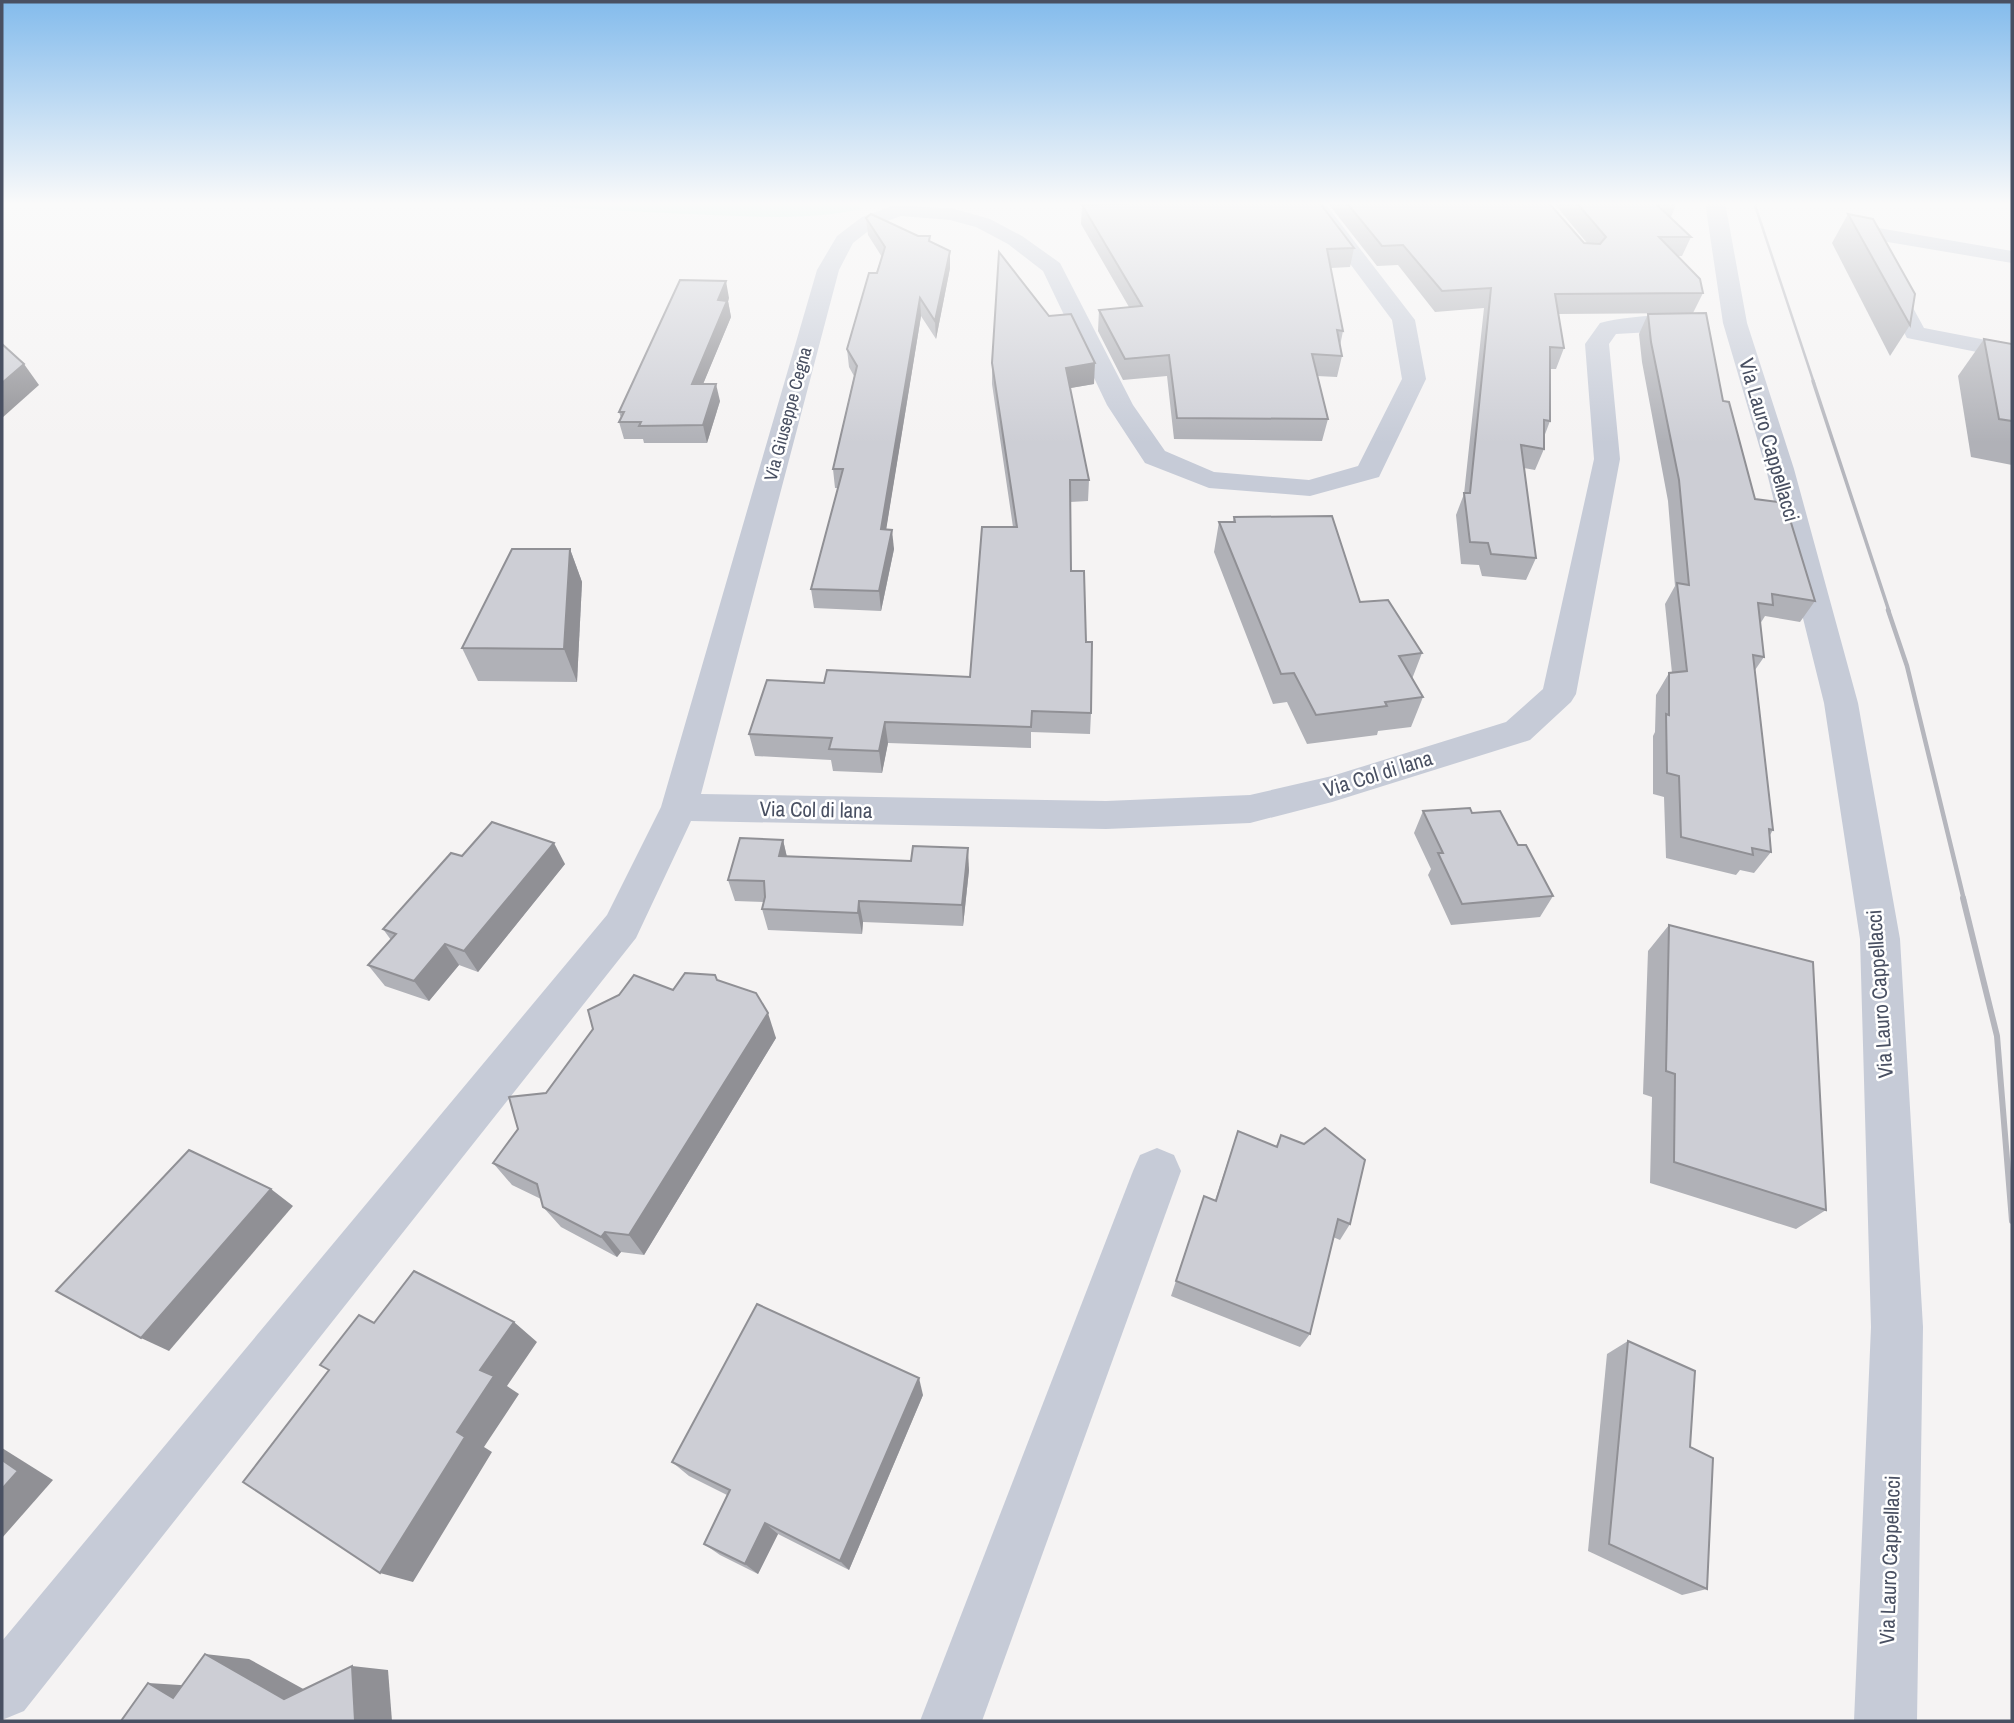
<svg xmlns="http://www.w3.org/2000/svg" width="2014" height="1723" font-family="'Archivo Narrow',sans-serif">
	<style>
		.green { fill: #c1f3e0 }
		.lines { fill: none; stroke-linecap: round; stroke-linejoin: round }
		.street { fill: #c6cbd7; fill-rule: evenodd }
		.rail-far3 { stroke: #b5b6bd; stroke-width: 2.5 }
		.rail-far2 { stroke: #b5b6bd; stroke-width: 3.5 }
		.rail-far1 { stroke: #b5b6bd; stroke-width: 4.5 }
		.rail { stroke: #b5b6bd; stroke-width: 6 }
		.wall { fill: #b0b1b7 }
		.shaded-wall { fill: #909095 }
		.building { fill: #cdced5; stroke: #909095; stroke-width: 2 }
		.labels { text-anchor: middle; stroke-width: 5; stroke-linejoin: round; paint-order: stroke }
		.far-street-label { font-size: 18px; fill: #495062; stroke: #fff }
		.street-label { font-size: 21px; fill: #495062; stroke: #fff }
	</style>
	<rect width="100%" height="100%" fill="#f5f3f3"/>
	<path class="green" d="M 491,202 L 858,202 L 861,209 C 813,220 760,217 711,215 C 637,212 564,208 491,202 Z"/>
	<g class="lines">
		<g class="street">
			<path d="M 1304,202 L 1324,202 L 1415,320 L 1426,379 L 1379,477 L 1310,496 L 1209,488 L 1145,463 L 1107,405 L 1043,271 L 1008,244 L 976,227 L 950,220 L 901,216 L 876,225 L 853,243 L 839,270 L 701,794 L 1106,801 L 1250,795 L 1332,776 L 1506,722 L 1543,689 L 1594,459 L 1585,344 L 1600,323 C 1628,316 1677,312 1705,319 L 1709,324 L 1705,329 L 1616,334 L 1609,344 L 1620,459 L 1576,694 L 1571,702 L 1530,740 L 1332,802 L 1250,823 L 1106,829 L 691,821 L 636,938 L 24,1711 L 2,1720 L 2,1641 L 607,915 L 661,807 L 817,270 L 837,236 L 862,217 L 892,206 L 951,208 L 990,219 L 1022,236 L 1060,263 L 1133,405 L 1165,451 L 1214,472 L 1309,480 L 1358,466 L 1402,379 L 1392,320 Z"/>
			<path d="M 1705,202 L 1725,202 L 1747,323 L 1794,469 L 1858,703 L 1900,939 L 1923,1327 L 1917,1721 L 1854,1721 L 1871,1327 L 1860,939 L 1824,703 L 1766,469 L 1723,323 Z"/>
			<path d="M 1861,225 L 2012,251 L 2012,263 L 1876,240 L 1924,328 L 2012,345 L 2012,359 L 1907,338 L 1851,231 L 1854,227 Z"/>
			<path d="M 1157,1148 L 1174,1155 L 1181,1171 L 982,1721 L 920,1721 L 1133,1171 L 1140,1155 Z"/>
		</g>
		<path class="rail-far3" d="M 1754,202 L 1814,383"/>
		<path class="rail-far2" d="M 1813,381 L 1889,611"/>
		<path class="rail-far1" d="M 1888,610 L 1907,666 L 1964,900"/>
		<path class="rail" d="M 1963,898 L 1997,1036 L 2012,1221"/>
	</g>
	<g class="wall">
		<path d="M 1327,202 L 1548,202 L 1584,243 L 1587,243 L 1553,202 L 1677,202 L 1671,217 L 1691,237 L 1682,256 L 1678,256 L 1703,293 L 1693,313 L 1558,314 L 1564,348 L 1556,369 L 1550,369 L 1550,421 L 1544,437 L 1544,449 L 1535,470 L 1524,468 L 1536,558 L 1526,580 L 1482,576 L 1479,565 L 1461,564 L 1456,515 L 1464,494 L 1484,308 L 1435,312 L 1398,265 L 1377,266 Z"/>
		<path d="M 1082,205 L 1354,248 L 1350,267 L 1331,268 L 1343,331 L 1340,346 L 1342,356 L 1337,377 L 1317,376 L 1328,419 L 1322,441 L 1174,439 L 1167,376 L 1123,380 L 1098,331 L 1099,310 L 1129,307 L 1081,224 Z"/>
		<path d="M 1848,214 L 1910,325 L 1890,356 L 1832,243 Z"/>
		<path d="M 866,218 L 930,242 L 950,268 L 936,339 L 921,316 L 886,529 L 894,549 L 881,611 L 814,608 L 811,589 L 838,488 L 835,488 L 833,469 L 854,376 L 849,367 L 847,349 L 882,257 L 868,235 Z"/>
		<path d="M 729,298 L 728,301 L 731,317 L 703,384 L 720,401 L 707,443 L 644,443 L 643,439 L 624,439 L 619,422 L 621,418 L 619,412 Z"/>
		<path d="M 1648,314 L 1723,401 L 1755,499 L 1815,601 L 1800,622 L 1765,616 L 1760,624 L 1764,657 L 1755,670 L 1773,830 L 1770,835 L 1771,852 L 1754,873 L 1740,870 L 1736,875 L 1666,858 L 1664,797 L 1653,794 L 1653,736 L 1655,732 L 1656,695 L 1669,673 L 1672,673 L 1665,604 L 1675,586 L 1668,501 L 1642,362 L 1639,334 Z"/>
		<path d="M 1984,339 L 2012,344 L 2012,465 L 1971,457 L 1958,376 Z"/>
		<path d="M 992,363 L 1094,384 L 1070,388 L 1089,480 L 1088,501 L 1070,502 L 1071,571 L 1086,642 L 1091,713 L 1090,734 L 1031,732 L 1031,748 L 888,743 L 882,773 L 833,771 L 831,760 L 755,756 L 749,734 L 824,683 L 970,677 L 1013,527 L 992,384 Z"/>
		<path d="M 1234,517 L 1360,602 L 1422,653 L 1412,679 L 1423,697 L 1411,727 L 1378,731 L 1377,735 L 1307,744 L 1287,702 L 1273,704 L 1214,552 L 1219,522 L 1233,522 Z"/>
		<path d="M 570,549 L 582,582 L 577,682 L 478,681 L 462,648 Z"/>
		<path d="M 1423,811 L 1472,813 L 1518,845 L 1553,896 L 1540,917 L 1451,925 L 1428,875 L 1431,869 L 1414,833 Z"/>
		<path d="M 783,840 L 787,857 L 969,870 L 963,926 L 863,922 L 862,934 L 768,930 L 762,909 L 764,902 L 735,901 L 728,880 Z"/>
		<path d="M 462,856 L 565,864 L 478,972 L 459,965 L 429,1001 L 385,986 L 368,965 L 391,940 L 383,929 Z"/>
		<path d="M 1669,925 L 1826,1210 L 1796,1229 L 1650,1183 L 1652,1097 L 1643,1094 L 1648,951 Z"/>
		<path d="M 717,980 L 776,1038 L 644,1255 L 621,1252 L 617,1257 L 561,1227 L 543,1207 L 541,1199 L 512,1185 L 493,1163 L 546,1093 L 673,990 Z"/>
		<path d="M 1238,1131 L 1276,1146 L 1281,1135 L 1350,1224 L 1340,1240 L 1333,1237 L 1310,1334 L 1300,1347 L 1171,1296 L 1204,1196 L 1215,1200 Z"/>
		<path d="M 1628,1341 L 1690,1447 L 1707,1589 L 1682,1595 L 1588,1551 L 1607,1354 Z"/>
		<path d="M 923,1395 L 849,1570 L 778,1534 L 758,1574 L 720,1555 L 704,1544 L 727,1495 L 689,1476 L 672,1462 Z"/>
	</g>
	<g class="shaded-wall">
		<path d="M 950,251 L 950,268 L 936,339 L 935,321 Z"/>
		<path d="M 726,281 L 729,298 L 728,301 L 731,317 L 696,401 L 692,384 L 718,300 Z"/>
		<path d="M 920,298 L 921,316 L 883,549 L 881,529 Z"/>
		<path d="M 1095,363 L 1094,384 L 1065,389 L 1066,368 Z"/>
		<path d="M 24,364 L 39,385 L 2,418 L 2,383 Z"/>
		<path d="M 716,384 L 720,401 L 707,443 L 703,425 Z"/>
		<path d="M 892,530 L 894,549 L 881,611 L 879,591 Z"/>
		<path d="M 570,549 L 582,582 L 577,682 L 564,649 Z"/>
		<path d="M 885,722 L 888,743 L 882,773 L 879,751 Z"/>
		<path d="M 783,840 L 788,862 L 779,856 Z"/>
		<path d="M 554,843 L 565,864 L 478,972 L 464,951 Z"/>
		<path d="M 968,848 L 969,870 L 963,926 L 962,905 Z"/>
		<path d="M 859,901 L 863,922 L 862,934 L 858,913 Z"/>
		<path d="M 445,944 L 459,965 L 429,1001 L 414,981 Z"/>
		<path d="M 768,1013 L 776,1038 L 644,1255 L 629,1235 Z"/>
		<path d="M 271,1189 L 293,1206 L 169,1351 L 141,1338 Z"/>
		<path d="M 605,1232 L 621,1252 L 617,1257 L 601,1237 Z"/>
		<path d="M 514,1322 L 537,1342 L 507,1386 L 519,1394 L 484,1447 L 492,1452 L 413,1582 L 380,1573 L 457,1432 L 480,1370 Z"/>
		<path d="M 919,1378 L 923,1395 L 849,1570 L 840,1561 Z"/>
		<path d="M 2,1448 L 53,1480 L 2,1538 Z"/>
		<path d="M 765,1523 L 778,1534 L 758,1574 L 745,1564 Z"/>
		<path d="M 205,1654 L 249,1659 L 325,1701 L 284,1699 Z"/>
		<path d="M 352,1666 L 388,1670 L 392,1721 L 355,1721 Z"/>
		<path d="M 148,1683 L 196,1686 L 173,1698 Z"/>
	</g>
	<g class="building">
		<path d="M 1176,202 L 1319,202 L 1354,248 L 1327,249 L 1343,331 L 1337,330 L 1342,356 L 1312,354 L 1328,419 L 1177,418 L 1169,355 L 1125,359 L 1099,310 L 1142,306 L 1082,205 Z"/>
		<path d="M 1346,202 L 1548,202 L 1584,243 L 1600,244 L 1606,237 L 1576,202 L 1661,202 L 1654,202 L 1691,237 L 1659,237 L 1700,279 L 1703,293 L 1555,294 L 1564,348 L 1550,347 L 1550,421 L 1544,420 L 1544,449 L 1521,445 L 1536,558 L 1491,554 L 1488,543 L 1470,542 L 1464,493 L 1470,493 L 1491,288 L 1442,291 L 1403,245 L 1382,246 Z"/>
		<path d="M 871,214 L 918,236 L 930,236 L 929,241 L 950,251 L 935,321 L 920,298 L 881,529 L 892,530 L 879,591 L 811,589 L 843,469 L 833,469 L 857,366 L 847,349 L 869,273 L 877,273 L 885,247 L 866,218 Z"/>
		<path d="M 1848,214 L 1873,219 L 1915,294 L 1910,325 Z"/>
		<path d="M 999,252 L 1049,316 L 1071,314 L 1095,363 L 1066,368 L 1089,480 L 1070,480 L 1071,571 L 1084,571 L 1086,642 L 1092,642 L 1091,713 L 1032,711 L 1031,727 L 885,722 L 879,751 L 829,749 L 832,738 L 749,734 L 767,680 L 824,683 L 827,670 L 970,677 L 982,527 L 1017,527 L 992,363 Z"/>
		<path d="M 680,280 L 726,281 L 718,300 L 727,301 L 692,384 L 716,384 L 703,425 L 639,426 L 641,422 L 619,422 L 624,412 L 619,412 Z"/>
		<path d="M 1706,313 L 1723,401 L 1729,402 L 1755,499 L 1785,503 L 1815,601 L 1772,594 L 1773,605 L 1758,603 L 1764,657 L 1753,655 L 1773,830 L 1769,829 L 1771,852 L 1752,848 L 1753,855 L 1681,837 L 1679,776 L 1667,773 L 1666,714 L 1669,715 L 1669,673 L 1687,671 L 1677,583 L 1689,585 L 1679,480 L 1651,342 L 1648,314 Z"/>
		<path d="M 1984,339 L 2012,344 L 2012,421 L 1999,419 Z"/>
		<path d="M 2,344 L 24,364 L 2,383 Z"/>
		<path d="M 1332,516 L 1360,602 L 1388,600 L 1422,653 L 1399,656 L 1423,697 L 1385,702 L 1387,706 L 1316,715 L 1294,673 L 1281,674 L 1219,522 L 1235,522 L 1234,517 Z"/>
		<path d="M 512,549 L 570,549 L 564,649 L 462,648 Z"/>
		<path d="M 1470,808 L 1472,813 L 1500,811 L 1518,845 L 1526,845 L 1553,896 L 1462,904 L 1438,853 L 1443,853 L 1423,811 Z"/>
		<path d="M 492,822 L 554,843 L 464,951 L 445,944 L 414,981 L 368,965 L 396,934 L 383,929 L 451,853 L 462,856 Z"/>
		<path d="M 740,838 L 783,840 L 779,856 L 911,861 L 913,846 L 968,848 L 962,905 L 859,901 L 858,913 L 762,909 L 765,897 L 764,881 L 728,880 Z"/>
		<path d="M 1669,925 L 1813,962 L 1826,1210 L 1674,1162 L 1675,1074 L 1666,1071 Z"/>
		<path d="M 685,973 L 715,975 L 717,980 L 756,993 L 768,1013 L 629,1235 L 605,1232 L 601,1237 L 543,1207 L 537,1184 L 493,1163 L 518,1129 L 509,1097 L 546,1093 L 593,1029 L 588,1010 L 619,995 L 634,975 L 673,990 Z"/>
		<path d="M 1325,1128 L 1365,1160 L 1350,1224 L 1338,1219 L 1310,1334 L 1176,1281 L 1204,1196 L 1216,1201 L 1238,1131 L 1277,1147 L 1281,1135 L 1304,1144 Z"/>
		<path d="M 189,1150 L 271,1189 L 141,1338 L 56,1291 Z"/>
		<path d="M 414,1271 L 514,1322 L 480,1370 L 494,1376 L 457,1432 L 465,1437 L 380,1573 L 243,1482 L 329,1370 L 320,1365 L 359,1315 L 374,1323 Z"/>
		<path d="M 757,1304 L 919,1378 L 840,1561 L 765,1523 L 745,1564 L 704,1544 L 730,1490 L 672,1462 Z"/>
		<path d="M 1628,1341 L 1695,1371 L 1690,1447 L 1713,1458 L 1707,1589 L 1609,1544 Z"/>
		<path d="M 2,1460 L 18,1471 L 2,1489 Z"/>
		<path d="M 205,1654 L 284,1699 L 352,1666 L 355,1721 L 121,1721 L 148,1683 L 173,1698 Z"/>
	</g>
	<linearGradient id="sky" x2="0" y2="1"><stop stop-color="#83bbec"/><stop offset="0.46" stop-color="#fafafa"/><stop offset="1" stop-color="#fafafa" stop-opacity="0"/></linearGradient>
	<rect width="2014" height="443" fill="url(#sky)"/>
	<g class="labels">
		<g class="far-street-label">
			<text transform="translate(788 414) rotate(-75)" y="6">Via Giuseppe Cegna</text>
		</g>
		<g class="street-label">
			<text transform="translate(1769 440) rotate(74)" y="7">Via Lauro Cappellacci</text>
			<text transform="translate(1378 774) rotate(-17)" y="7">Via Col di lana</text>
			<text transform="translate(816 810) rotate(1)" y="7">Via Col di lana</text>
			<text transform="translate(1880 994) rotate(-94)" y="7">Via Lauro Cappellacci</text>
			<text transform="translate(1890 1560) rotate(-88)" y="7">Via Lauro Cappellacci</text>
		</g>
	</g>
	<rect width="2014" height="1723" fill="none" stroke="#495062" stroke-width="7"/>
</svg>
